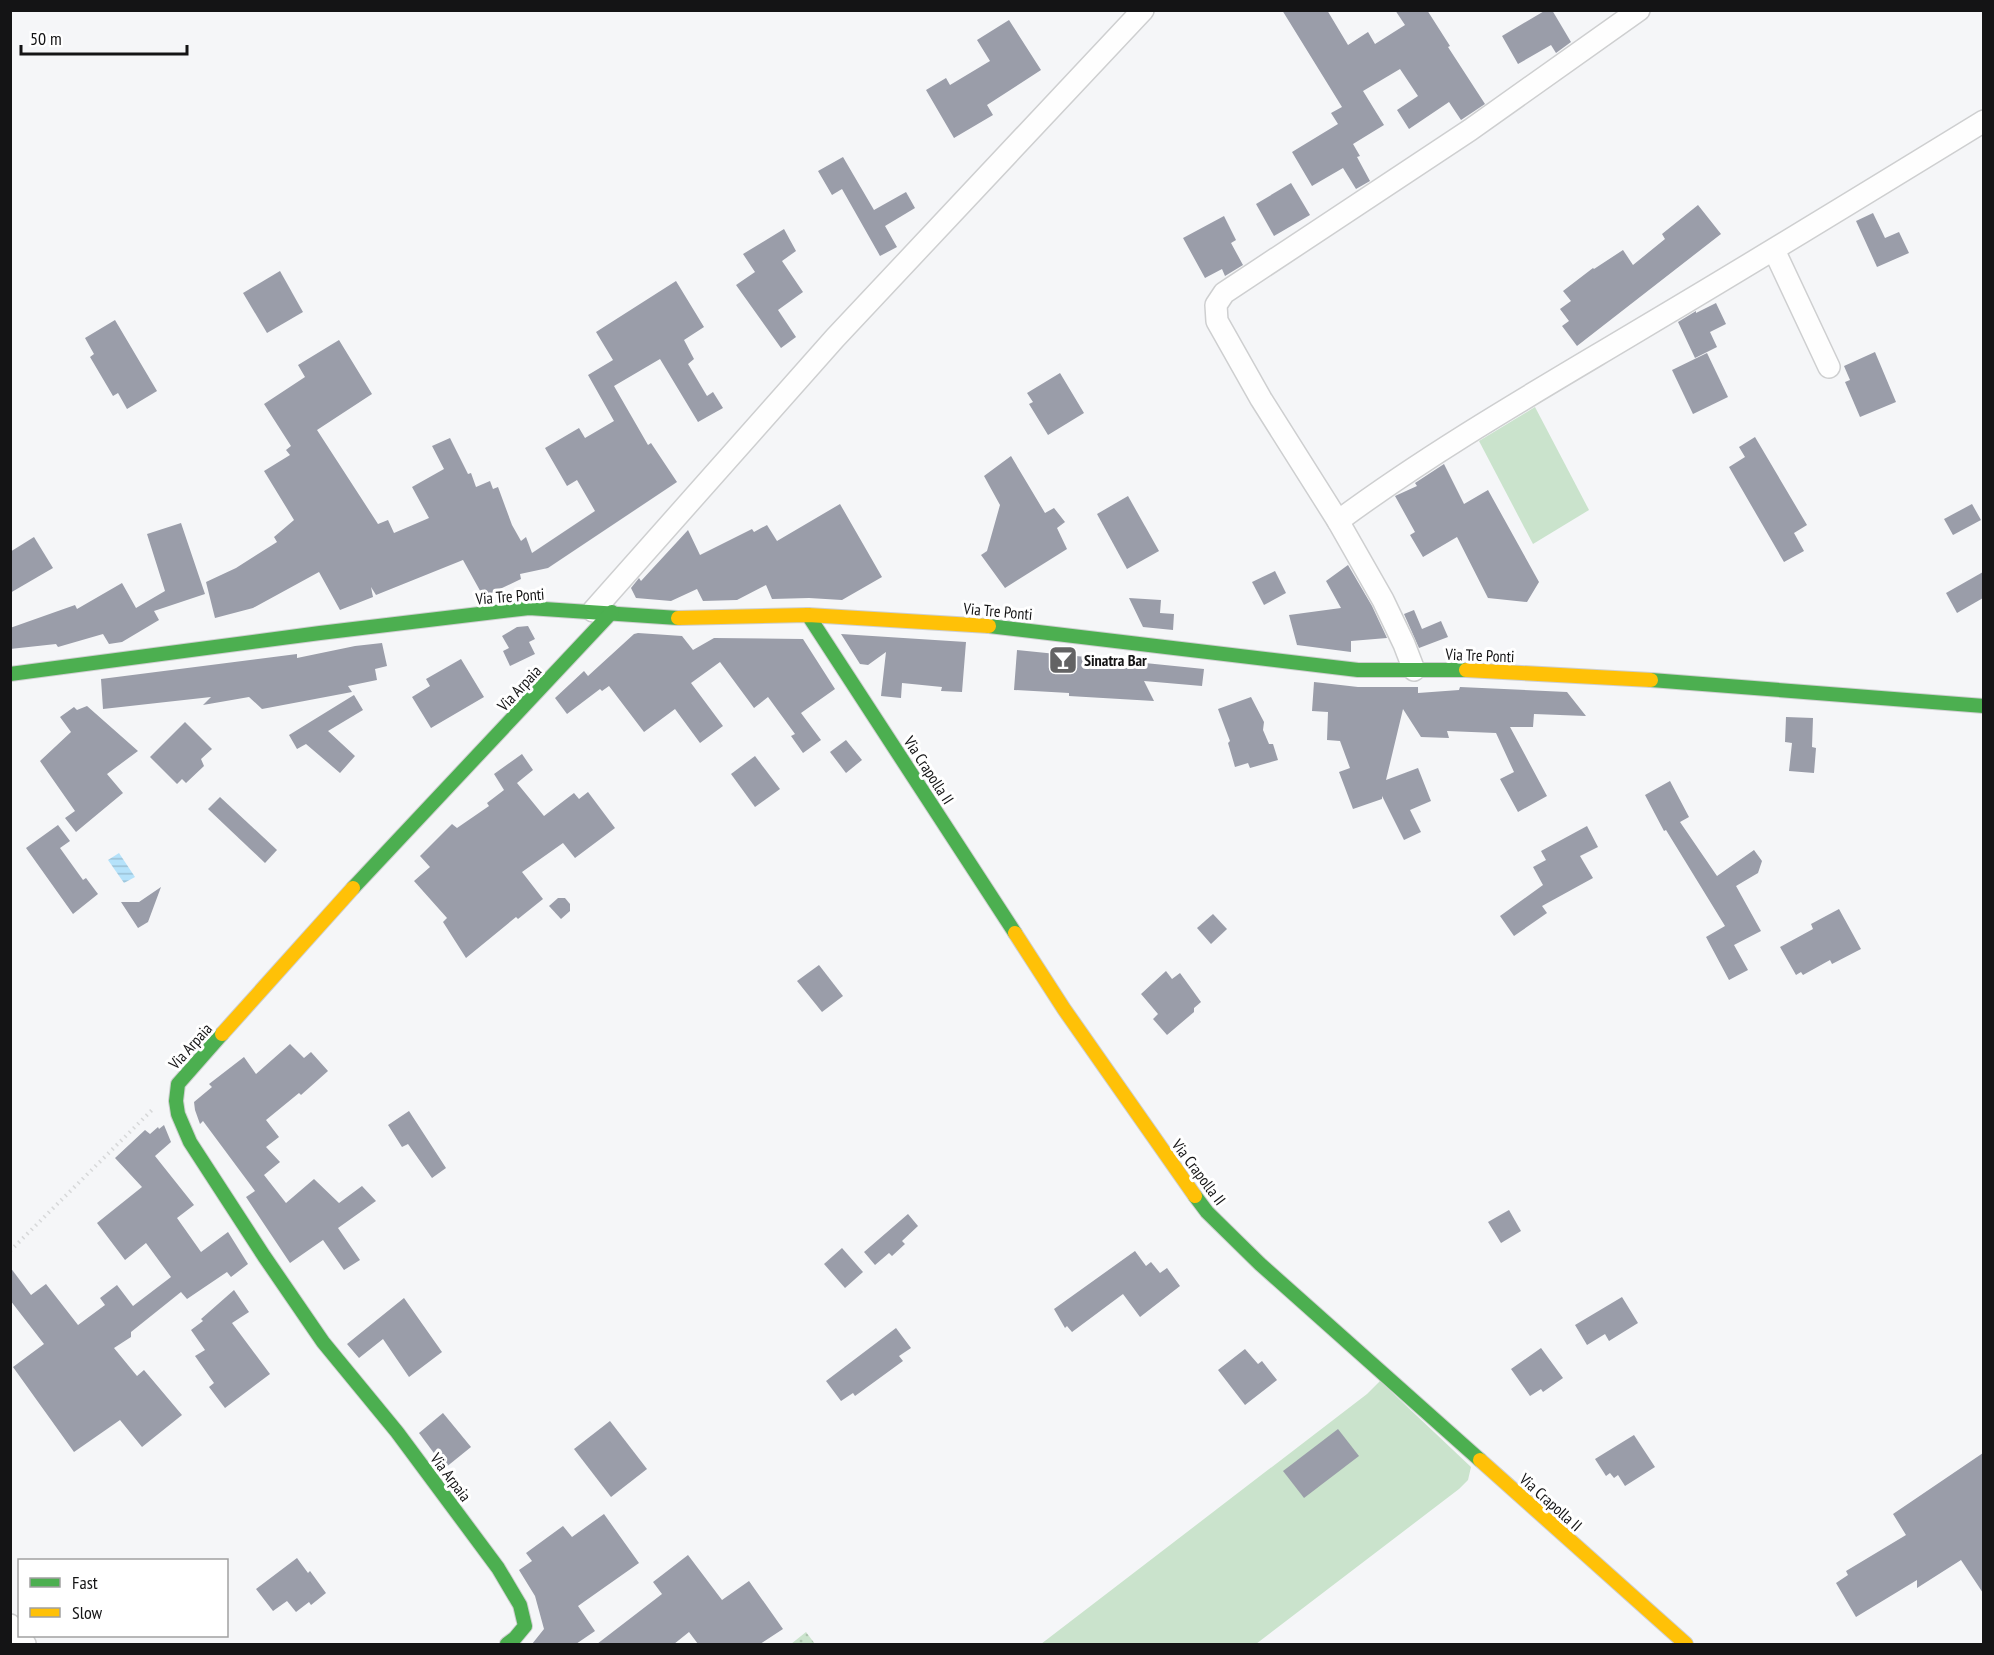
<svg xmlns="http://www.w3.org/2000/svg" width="1994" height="1655" font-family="'PT Sans Narrow',sans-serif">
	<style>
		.grass { fill: url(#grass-dots) }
		.green { fill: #cae3cc }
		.water { fill: url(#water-rules) }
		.building { fill: #9a9da9 }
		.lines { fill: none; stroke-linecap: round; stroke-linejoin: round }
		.street-casing { stroke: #cecfd0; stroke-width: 24 }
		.fast-casing { stroke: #cecfd0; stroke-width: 16 }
		.slow-casing { stroke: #cecfd0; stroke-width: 16 }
		.path { stroke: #d7d8d9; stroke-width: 4; stroke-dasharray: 1.5 4.5; stroke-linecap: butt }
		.street { stroke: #fefefe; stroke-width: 21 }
		.fast { stroke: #4caf50; stroke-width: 14 }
		.slow { stroke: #ffc107; stroke-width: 14 }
		.labels { text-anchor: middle; stroke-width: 6; stroke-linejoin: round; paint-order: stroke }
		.street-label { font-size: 16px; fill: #141415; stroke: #fff }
		.poi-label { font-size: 16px; font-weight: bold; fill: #141415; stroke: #fff; text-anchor: start }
	</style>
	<defs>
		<pattern id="grass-dots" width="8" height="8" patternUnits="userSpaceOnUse" patternTransform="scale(1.5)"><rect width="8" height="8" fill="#cae3cc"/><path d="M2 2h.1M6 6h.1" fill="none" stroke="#adc2ae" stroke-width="1.8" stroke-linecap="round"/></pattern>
		<pattern id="water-rules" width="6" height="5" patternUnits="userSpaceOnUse" patternTransform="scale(1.5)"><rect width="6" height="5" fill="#b5e2fa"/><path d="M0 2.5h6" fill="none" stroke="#9bc1d5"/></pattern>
	</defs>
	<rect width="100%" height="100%" fill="#f5f6f8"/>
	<path class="grass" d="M 806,1632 L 815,1644 L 791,1644 Z"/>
	<g class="green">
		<path d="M 1535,407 L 1589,510 L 1533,544 L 1479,441 Z"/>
		<path d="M 1380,1381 L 1471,1467 L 1468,1480 L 1459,1489 L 1256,1644 L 1041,1644 L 1367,1394 Z"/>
	</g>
	<path class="water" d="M 119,853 L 135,877 L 124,883 L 108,860 Z"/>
	<g class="building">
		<path d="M 1282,10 L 1327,10 L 1348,45 L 1368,32 L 1375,44 L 1405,25 L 1395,10 L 1427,10 L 1450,46 L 1448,47 L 1485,104 L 1461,120 L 1449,102 L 1409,129 L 1397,110 L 1418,96 L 1400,69 L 1363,91 L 1384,125 L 1353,144 L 1360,156 L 1357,157 L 1370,181 L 1356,189 L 1343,168 L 1312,186 L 1292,152 L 1338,124 L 1331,113 L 1342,107 Z"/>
		<path d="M 1546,10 L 1552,10 L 1571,42 L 1556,53 L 1551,45 L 1518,64 L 1502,36 Z"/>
		<path d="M 1009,20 L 1041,70 L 987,105 L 993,115 L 954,138 L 926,90 L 946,78 L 950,85 L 990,61 L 977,40 Z"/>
		<path d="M 843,157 L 874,210 L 906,192 L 915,208 L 885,226 L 897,247 L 880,256 L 842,189 L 832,195 L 818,171 Z"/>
		<path d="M 1291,183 L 1310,215 L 1274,236 L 1256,204 Z"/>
		<path d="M 1698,205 L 1721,234 L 1577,346 L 1562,326 L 1569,321 L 1560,309 L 1571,301 L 1563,291 L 1593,268 L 1594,269 L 1623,250 L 1633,265 L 1665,239 L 1662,234 Z"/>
		<path d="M 1873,213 L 1885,238 L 1899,232 L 1909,253 L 1877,267 L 1856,221 Z"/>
		<path d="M 1224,216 L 1236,240 L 1231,243 L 1243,265 L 1225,276 L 1222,269 L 1205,278 L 1183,238 Z"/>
		<path d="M 784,229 L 796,251 L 782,261 L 803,292 L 778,310 L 796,337 L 781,348 L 736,285 L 755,272 L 743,254 Z"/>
		<path d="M 280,271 L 303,312 L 267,333 L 243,293 Z"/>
		<path d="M 676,281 L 704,327 L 684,340 L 694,359 L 688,364 L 707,396 L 713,392 L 723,408 L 698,422 L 660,359 L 614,386 L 648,445 L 651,443 L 677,482 L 548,568 L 520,574 L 521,579 L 485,596 L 483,596 L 463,560 L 376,595 L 371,587 L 373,597 L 340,610 L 319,572 L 253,608 L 215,618 L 206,582 L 236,568 L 277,542 L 274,537 L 294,520 L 264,471 L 290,455 L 286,450 L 291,446 L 264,404 L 305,377 L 298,365 L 339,340 L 372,394 L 317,430 L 378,524 L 388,520 L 394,533 L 429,518 L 412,487 L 444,469 L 432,446 L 450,438 L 468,474 L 471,473 L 476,487 L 490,481 L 493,489 L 498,487 L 512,525 L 521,541 L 526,537 L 532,553 L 595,511 L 577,480 L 567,486 L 545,448 L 579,428 L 585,438 L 614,421 L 588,375 L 613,360 L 596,332 Z"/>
		<path d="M 1716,303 L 1726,324 L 1710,332 L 1717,347 L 1695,358 L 1678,322 L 1696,311 L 1696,313 Z"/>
		<path d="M 115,320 L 157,391 L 127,409 L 118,393 L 113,396 L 90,357 L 94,354 L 85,338 Z"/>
		<path d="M 1875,352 L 1896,402 L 1860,417 L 1845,382 L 1850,380 L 1844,366 Z"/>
		<path d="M 1707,353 L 1728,397 L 1693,414 L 1672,370 Z"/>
		<path d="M 1060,373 L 1084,413 L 1048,435 L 1029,404 L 1033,402 L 1027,393 Z"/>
		<path d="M 1755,437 L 1807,525 L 1794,533 L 1804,551 L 1784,562 L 1729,467 L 1745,457 L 1739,447 Z"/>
		<path d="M 1011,456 L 1045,513 L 1054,508 L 1065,522 L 1057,528 L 1067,549 L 1005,588 L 981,555 L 987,551 L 1000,505 L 984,476 Z"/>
		<path d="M 1444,464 L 1464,504 L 1488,490 L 1539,582 L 1527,602 L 1488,598 L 1457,537 L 1423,557 L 1410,535 L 1415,532 L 1395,496 L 1417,486 L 1415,483 Z"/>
		<path d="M 1128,496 L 1159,551 L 1127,569 L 1097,514 Z"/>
		<path d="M 840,504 L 882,577 L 842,600 L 809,598 L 772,599 L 766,585 L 737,600 L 703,601 L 697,589 L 671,601 L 636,598 L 631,588 L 639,578 L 641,581 L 688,530 L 700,555 L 752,529 L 754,532 L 767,525 L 777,541 Z"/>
		<path d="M 1972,504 L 1981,520 L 1953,535 L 1944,519 Z"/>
		<path d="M 181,523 L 205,594 L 154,611 L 159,620 L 122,642 L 109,644 L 103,634 L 58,647 L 56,644 L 10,649 L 10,628 L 75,605 L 77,609 L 122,583 L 136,608 L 165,591 L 147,534 Z"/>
		<path d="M 34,537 L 53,568 L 10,593 L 10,552 Z"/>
		<path d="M 1348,565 L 1372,606 L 1387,638 L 1351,641 L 1351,652 L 1297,645 L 1289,615 L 1341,608 L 1326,581 Z"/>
		<path d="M 1275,571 L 1286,593 L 1264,605 L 1252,582 Z"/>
		<path d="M 1983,572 L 1983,598 L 1957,613 L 1946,593 Z"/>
		<path d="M 1129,598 L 1161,600 L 1160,613 L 1174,614 L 1173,630 L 1143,627 Z"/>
		<path d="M 1414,610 L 1422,629 L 1441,621 L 1448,637 L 1419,648 L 1404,614 Z"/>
		<path d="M 528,626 L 535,639 L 529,642 L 535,654 L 510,666 L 503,651 L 509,648 L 502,636 L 517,627 Z"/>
		<path d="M 638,633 L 682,636 L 693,650 L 714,638 L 803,639 L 835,689 L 801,713 L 821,740 L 803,753 L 791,736 L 795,734 L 768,697 L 754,708 L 720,662 L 691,683 L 723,726 L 700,743 L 675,709 L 644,732 L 609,686 L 602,691 L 600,689 L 567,714 L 555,698 L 584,671 L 588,676 L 634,634 Z"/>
		<path d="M 841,634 L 966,642 L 962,692 L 941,691 L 942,687 L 902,683 L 901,698 L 881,696 L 886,652 L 868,665 L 860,664 Z"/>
		<path d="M 382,643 L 387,666 L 375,669 L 377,680 L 348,686 L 352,692 L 262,709 L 249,697 L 203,705 L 211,697 L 103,709 L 101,679 L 297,654 L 297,658 L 355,646 Z"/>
		<path d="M 1017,650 L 1204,669 L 1202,686 L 1144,681 L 1154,701 L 1069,696 L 1069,693 L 1014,690 Z"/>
		<path d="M 461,659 L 484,697 L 431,728 L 412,697 L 430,686 L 426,679 Z"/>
		<path d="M 1314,682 L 1358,687 L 1418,687 L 1418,693 L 1459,690 L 1460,687 L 1567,692 L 1586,716 L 1534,714 L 1533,727 L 1510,727 L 1547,796 L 1518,812 L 1500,779 L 1514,772 L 1496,733 L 1447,731 L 1449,738 L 1421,737 L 1403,709 L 1386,780 L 1418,768 L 1431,801 L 1410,810 L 1421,832 L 1404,840 L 1382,796 L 1382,799 L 1353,809 L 1339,772 L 1350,768 L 1340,741 L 1327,740 L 1328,712 L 1312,711 Z"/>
		<path d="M 354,695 L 363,710 L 328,731 L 355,756 L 340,773 L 306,744 L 297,749 L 289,735 Z"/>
		<path d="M 1251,697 L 1264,722 L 1263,730 L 1269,744 L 1273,744 L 1278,760 L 1250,768 L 1248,763 L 1235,767 L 1228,743 L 1230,741 L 1218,709 Z"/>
		<path d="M 87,706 L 138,751 L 107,774 L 123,793 L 76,832 L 65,818 L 75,811 L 40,761 L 71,732 L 60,717 L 74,707 L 77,710 Z"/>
		<path d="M 1786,717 L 1813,718 L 1812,747 L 1816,748 L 1814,773 L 1789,771 L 1792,743 L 1785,742 Z"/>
		<path d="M 185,722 L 212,749 L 201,759 L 204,766 L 186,783 L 182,779 L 177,784 L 150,757 Z"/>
		<path d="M 846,740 L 862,760 L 846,773 L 830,752 Z"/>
		<path d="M 522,754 L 533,770 L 517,783 L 544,816 L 574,793 L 579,799 L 588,792 L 615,828 L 575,858 L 563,843 L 522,872 L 543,899 L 518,919 L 516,917 L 466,958 L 443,922 L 447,918 L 414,881 L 430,867 L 420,856 L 452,824 L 457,828 L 489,806 L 487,803 L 504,790 L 494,774 Z"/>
		<path d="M 755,756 L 780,789 L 755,807 L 731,774 Z"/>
		<path d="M 1670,781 L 1689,817 L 1680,822 L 1717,876 L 1754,850 L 1762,861 L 1758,873 L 1736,886 L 1761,931 L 1734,945 L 1748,970 L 1729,980 L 1706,937 L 1725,926 L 1666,830 L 1664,831 L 1645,795 Z"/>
		<path d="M 220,797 L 277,850 L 265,863 L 208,809 Z"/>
		<path d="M 58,825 L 70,841 L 60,848 L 83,880 L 86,878 L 98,894 L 73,914 L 26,848 Z"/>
		<path d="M 1587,826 L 1598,847 L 1580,856 L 1593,878 L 1542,906 L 1547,913 L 1514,936 L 1500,916 L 1543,885 L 1533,867 L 1546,860 L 1541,851 Z"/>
		<path d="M 161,887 L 148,922 L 138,928 L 121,902 L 139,902 Z"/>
		<path d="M 558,898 L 565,898 L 570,904 L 570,911 L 561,919 L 549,906 Z"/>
		<path d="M 1839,909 L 1861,949 L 1832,964 L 1830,960 L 1803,975 L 1801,972 L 1796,975 L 1780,947 L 1813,929 L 1811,924 Z"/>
		<path d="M 1213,914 L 1227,929 L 1211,944 L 1197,928 Z"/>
		<path d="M 819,965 L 843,996 L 822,1012 L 797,981 Z"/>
		<path d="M 1166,971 L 1172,979 L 1180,973 L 1201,1002 L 1194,1008 L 1194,1012 L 1167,1035 L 1153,1019 L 1158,1014 L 1141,994 Z"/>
		<path d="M 290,1044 L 304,1058 L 311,1052 L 328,1071 L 301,1095 L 299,1093 L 266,1120 L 279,1137 L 266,1147 L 280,1162 L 264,1175 L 286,1203 L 314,1179 L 339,1203 L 362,1186 L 376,1201 L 338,1228 L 360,1260 L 344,1270 L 323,1240 L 290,1263 L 246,1197 L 255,1191 L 203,1121 L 200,1124 L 195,1110 L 194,1102 L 212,1087 L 209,1084 L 244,1057 L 256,1074 Z"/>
		<path d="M 409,1111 L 446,1168 L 432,1178 L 408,1144 L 402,1147 L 388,1125 Z"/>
		<path d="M 164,1125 L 171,1142 L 155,1156 L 194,1205 L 177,1218 L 201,1252 L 228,1232 L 248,1264 L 231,1277 L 227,1272 L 187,1299 L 181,1292 L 131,1332 L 131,1337 L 114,1348 L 137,1376 L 144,1370 L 182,1415 L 142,1447 L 120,1420 L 74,1452 L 13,1367 L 44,1344 L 10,1300 L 10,1267 L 31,1295 L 46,1284 L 78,1325 L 105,1305 L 100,1298 L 117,1285 L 133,1306 L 171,1277 L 146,1243 L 125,1260 L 97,1223 L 142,1187 L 115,1158 L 145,1130 L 150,1134 L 158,1127 L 159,1129 Z"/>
		<path d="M 1509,1210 L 1521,1231 L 1501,1243 L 1488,1222 Z"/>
		<path d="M 908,1214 L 918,1226 L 902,1241 L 905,1244 L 892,1256 L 889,1253 L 875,1265 L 864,1252 Z"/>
		<path d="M 842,1248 L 863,1272 L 845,1288 L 824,1264 Z"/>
		<path d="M 1135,1251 L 1146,1266 L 1151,1262 L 1160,1273 L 1167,1268 L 1180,1286 L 1140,1317 L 1123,1294 L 1072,1332 L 1067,1326 L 1065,1328 L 1054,1309 Z"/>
		<path d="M 234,1290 L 249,1312 L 232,1323 L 270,1374 L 225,1408 L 209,1387 L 214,1383 L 195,1356 L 205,1350 L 191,1330 L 203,1321 L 201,1319 Z"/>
		<path d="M 1622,1297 L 1638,1323 L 1609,1341 L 1605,1334 L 1587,1345 L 1575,1325 Z"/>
		<path d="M 404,1298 L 442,1352 L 409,1377 L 383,1339 L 359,1358 L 347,1344 Z"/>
		<path d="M 896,1328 L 911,1348 L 899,1356 L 903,1361 L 855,1396 L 853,1393 L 841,1401 L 826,1381 Z"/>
		<path d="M 1541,1348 L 1563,1378 L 1543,1392 L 1541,1389 L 1530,1396 L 1511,1369 Z"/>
		<path d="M 1245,1349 L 1258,1364 L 1262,1361 L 1277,1380 L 1245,1405 L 1218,1370 Z"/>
		<path d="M 443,1413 L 471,1447 L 445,1468 L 419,1433 Z"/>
		<path d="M 610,1421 L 647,1469 L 611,1497 L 574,1449 Z"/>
		<path d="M 1338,1429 L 1359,1456 L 1304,1498 L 1283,1471 Z"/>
		<path d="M 1634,1435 L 1655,1467 L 1625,1486 L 1618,1475 L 1614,1478 L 1610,1473 L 1606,1476 L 1595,1459 Z"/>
		<path d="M 1983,1453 L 1983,1593 L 1961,1560 L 1917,1588 L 1917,1580 L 1856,1617 L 1836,1583 L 1848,1575 L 1846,1571 L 1906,1535 L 1893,1514 Z"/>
		<path d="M 604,1514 L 639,1563 L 578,1606 L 595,1631 L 576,1644 L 532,1644 L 544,1629 L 535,1596 L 519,1570 L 532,1561 L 526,1553 L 563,1526 L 572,1537 Z"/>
		<path d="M 688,1555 L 722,1600 L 749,1581 L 783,1629 L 760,1644 L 698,1644 L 689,1632 L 674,1644 L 597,1644 L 662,1594 L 653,1582 Z"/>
		<path d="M 297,1558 L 308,1573 L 310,1571 L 326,1593 L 311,1605 L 309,1602 L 296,1612 L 287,1601 L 273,1611 L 256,1589 Z"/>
	</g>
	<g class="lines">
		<g class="street-casing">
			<g id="street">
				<path d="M 1774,250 L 1829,367"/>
				<path d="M 1338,521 C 1434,450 1539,390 1641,329 C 1756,261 1870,191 1984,121"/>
				<path d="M 593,611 L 835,338 L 1143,10"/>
				<path d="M 1414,670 L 1404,644 L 1383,600 L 1338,521 L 1261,399 L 1217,321 L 1216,305 L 1224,293 L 1470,130 L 1639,10"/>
				<path d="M 10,1625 L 25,1644"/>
			</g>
		</g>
		<g class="fast-casing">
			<g id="fast">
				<path d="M 808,615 L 1015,933"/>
				<path d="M 989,626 L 1358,670 L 1466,670"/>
				<path d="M 10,674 L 320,633 L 529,608 L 678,618"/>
				<path d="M 1651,680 L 1984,706"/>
				<path d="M 353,888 L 612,612"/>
				<path d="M 222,1034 L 178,1084 L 176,1101 L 178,1114 L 190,1142 L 264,1256 L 323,1342 L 397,1432 L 498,1568 L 520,1605 L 525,1626 L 515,1638 L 507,1644"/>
				<path d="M 1195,1196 L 1207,1212 L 1260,1264 L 1480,1460"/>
			</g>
		</g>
		<g class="slow-casing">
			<g id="slow">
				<path d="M 678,618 L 808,615 L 989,626"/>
				<path d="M 1466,670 L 1651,680"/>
				<path d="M 1015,933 L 1064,1009 L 1195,1196"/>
				<path d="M 222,1034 L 353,888"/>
				<path d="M 1480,1460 L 1686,1644"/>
			</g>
		</g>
		<path class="path" d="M 10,1251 L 152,1110"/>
		<use href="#street" class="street"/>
		<use href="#fast" class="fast"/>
		<use href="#slow" class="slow"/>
	</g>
	<defs>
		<g id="bar-square" transform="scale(1.5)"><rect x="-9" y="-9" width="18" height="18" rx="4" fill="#636364" stroke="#fff"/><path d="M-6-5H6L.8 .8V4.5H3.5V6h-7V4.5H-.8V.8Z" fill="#fff"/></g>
	</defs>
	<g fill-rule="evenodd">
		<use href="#bar-square" x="1063" y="660"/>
	</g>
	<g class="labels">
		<g class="street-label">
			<text transform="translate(510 596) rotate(-4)" y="6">Via Tre Ponti</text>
			<text transform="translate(998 611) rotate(5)" y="6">Via Tre Ponti</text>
			<text transform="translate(1480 655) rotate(2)" y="6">Via Tre Ponti</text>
			<text transform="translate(519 688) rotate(-47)" y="6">Via Arpaia</text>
			<text transform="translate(929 770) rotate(57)" y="6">Via Crapolla II</text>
			<text transform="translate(190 1046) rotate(-48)" y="6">Via Arpaia</text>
			<text transform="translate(1199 1172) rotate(53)" y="6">Via Crapolla II</text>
			<text transform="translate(451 1477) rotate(53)" y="6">Via Arpaia</text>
			<text transform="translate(1551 1502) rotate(42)" y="6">Via Crapolla II</text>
		</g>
		<g class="poi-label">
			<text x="1084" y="666">Sinatra Bar</text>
		</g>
	</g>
	<rect width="1994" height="1655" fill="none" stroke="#141415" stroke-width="24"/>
	<rect x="18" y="1559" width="210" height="78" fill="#ffffff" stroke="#a1a1a1" stroke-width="1.5"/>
	<rect x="30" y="1578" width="30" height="9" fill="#4caf50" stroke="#a1a1a1" stroke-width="1.5"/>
	<text x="72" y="1589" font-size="18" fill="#141415">Fast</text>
	<rect x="30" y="1608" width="30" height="9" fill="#ffc107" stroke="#a1a1a1" stroke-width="1.5"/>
	<text x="72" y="1619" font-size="18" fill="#141415">Slow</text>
	<path d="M21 45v9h166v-9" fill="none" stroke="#141415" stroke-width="3"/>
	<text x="30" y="45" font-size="18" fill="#141415" stroke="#ffffff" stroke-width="4.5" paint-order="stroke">50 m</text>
</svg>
